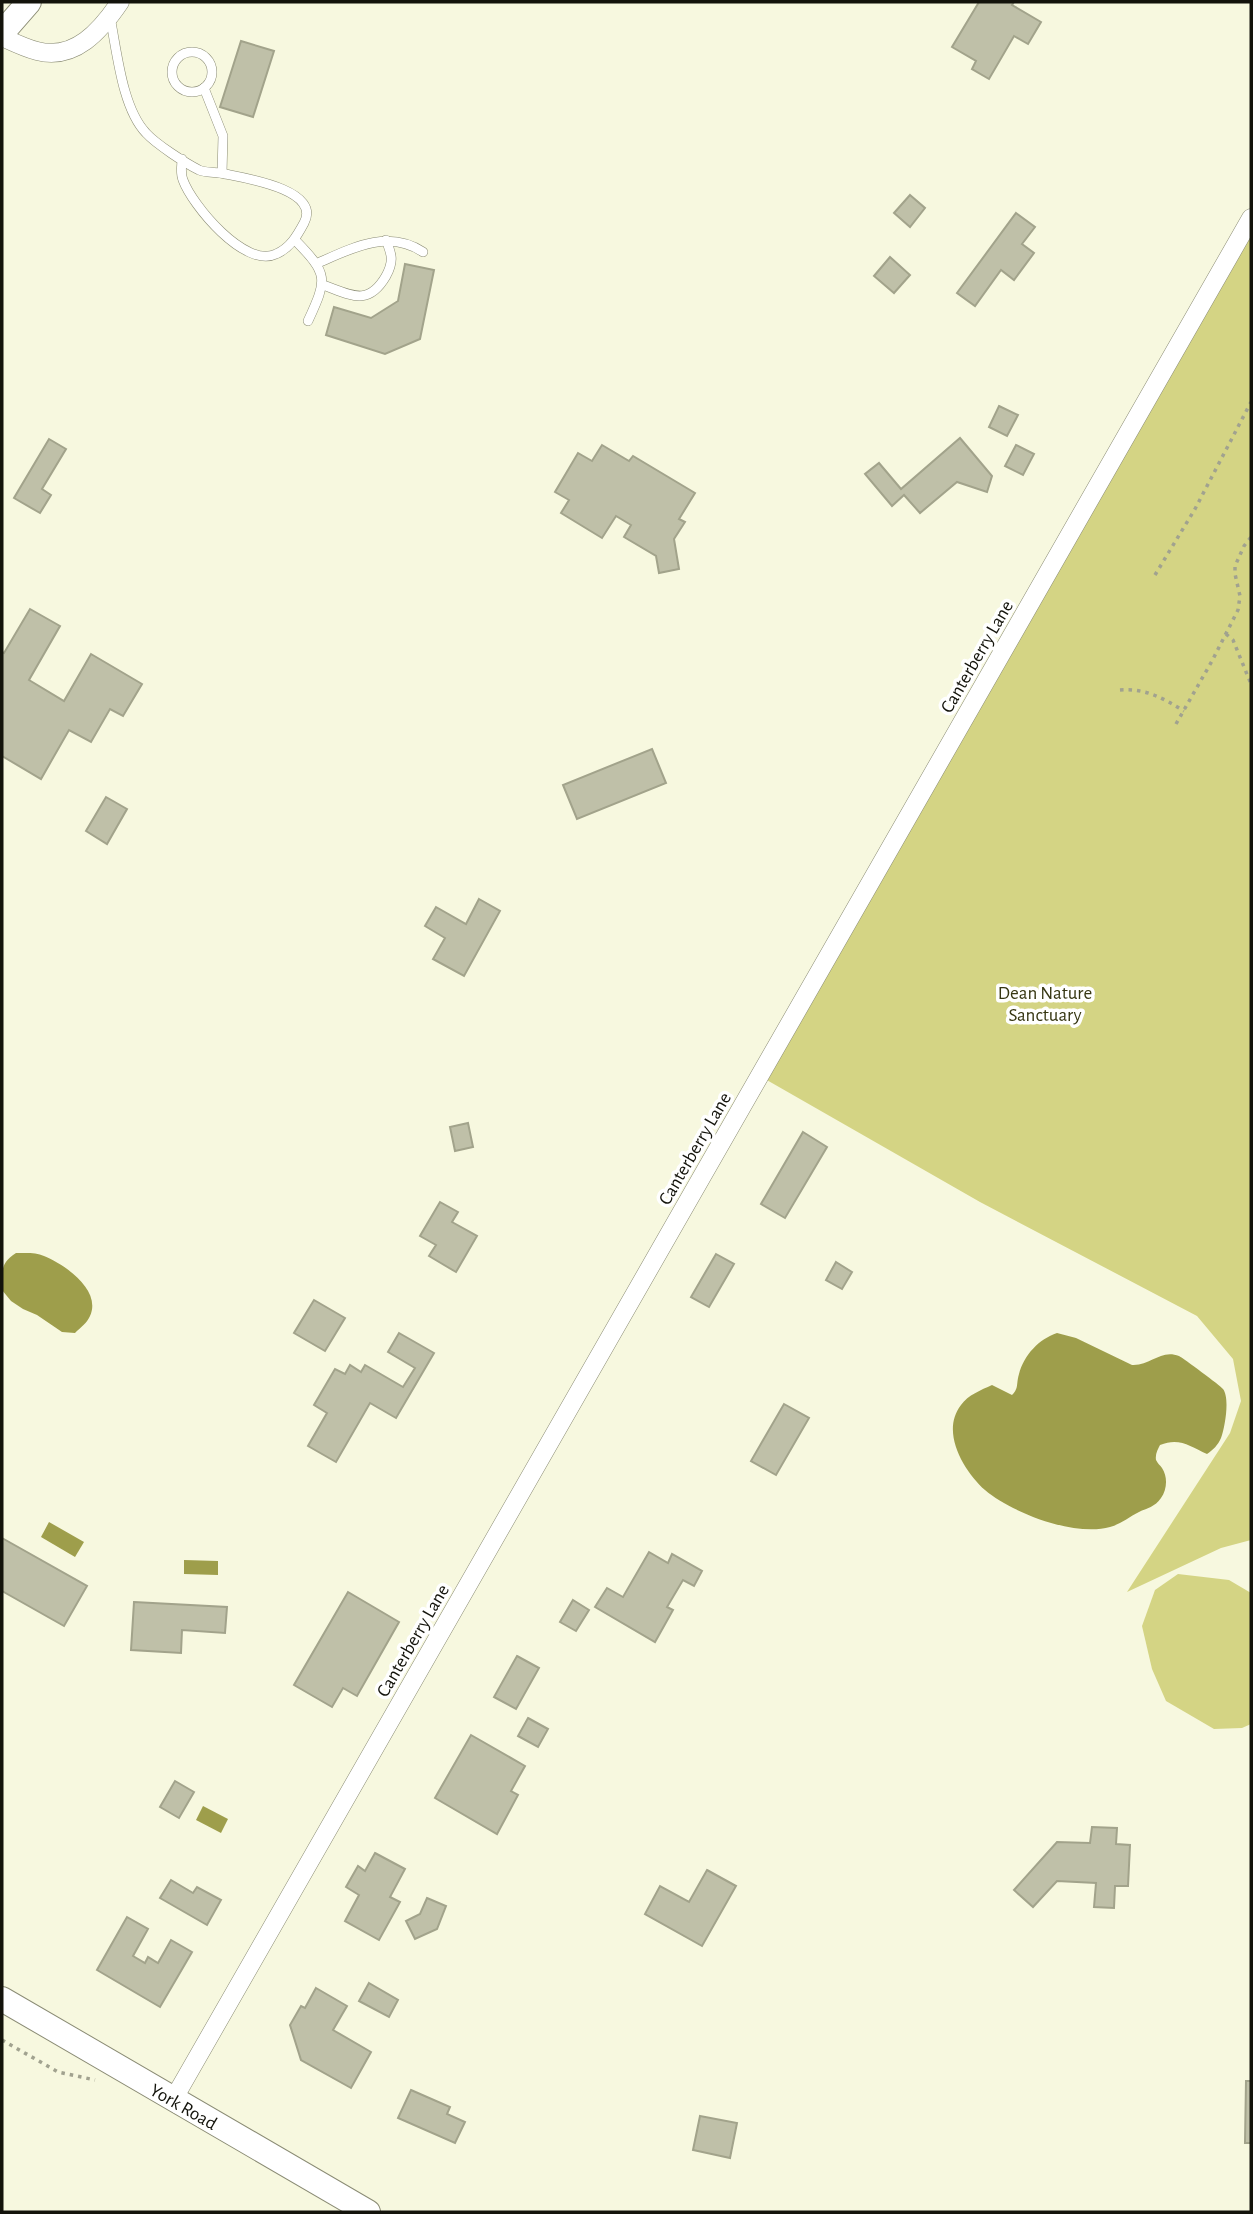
<svg xmlns="http://www.w3.org/2000/svg" width="1253" height="2214" font-family="'Alegreya Sans',sans-serif">
	<style>
		.green { fill: #d4d484 }
		.water { fill: #9e9e4b }
		.building { fill: #bfc0a8; stroke: #a2a38b; stroke-width: 2 }
		.lines { fill: none; stroke-linecap: round; stroke-linejoin: round }
		.lane-casing { stroke: #8b8c75; stroke-width: 10 }
		.street-casing { stroke: #8b8c75; stroke-width: 19 }
		.secondary-casing { stroke: #8b8c75; stroke-width: 26 }
		.path { stroke: #a1a28f; stroke-width: 3.5; stroke-dasharray: 3.5 5; stroke-linecap: butt }
		.lane { stroke: #fff; stroke-width: 9 }
		.street { stroke: #fff; stroke-width: 18 }
		.secondary { stroke: #fff; stroke-width: 24 }
		.labels { text-anchor: middle; stroke-width: 7; stroke-linejoin: round; paint-order: stroke }
		.street-label { font-size: 19px; fill: #13130b; stroke: #fff }
		.park-label { font-size: 19px; fill: #363612; stroke: #fff }
	</style>
	<rect width="100%" height="100%" fill="#f7f8df"/>
	<g class="green">
		<path d="M 1251,234 L 1251,1540 L 1221,1548 L 1127,1592 L 1230,1433 L 1241,1401 L 1233,1359 L 1197,1316 L 980,1202 L 765,1079 Z"/>
		<path d="M 1178,1574 L 1229,1580 L 1251,1593 L 1251,1724 L 1242,1728 L 1214,1729 L 1166,1701 L 1152,1669 L 1142,1626 L 1155,1590 Z"/>
	</g>
	<g class="water">
		<path d="M 16,1253 C 25,1253 36,1252 44,1256 C 64,1264 102,1290 90,1316 C 87,1323 80,1328 75,1333 L 62,1332 L 37,1315 L 23,1309 L 11,1301 L 2,1290 C 2,1272 0,1263 16,1253 Z"/>
		<path d="M 1057,1333 L 1076,1338 L 1132,1365 C 1151,1366 1160,1349 1179,1356 C 1183,1358 1221,1386 1223,1389 C 1230,1398 1225,1427 1221,1438 C 1218,1445 1213,1450 1207,1454 C 1190,1446 1179,1437 1160,1445 C 1158,1449 1155,1454 1156,1460 C 1158,1464 1160,1465 1162,1468 C 1168,1477 1167,1490 1161,1498 C 1155,1507 1147,1508 1139,1512 C 1129,1517 1121,1524 1110,1527 C 1075,1537 1012,1513 985,1490 C 964,1471 940,1432 961,1405 C 968,1395 981,1390 992,1385 L 1012,1395 C 1019,1388 1016,1384 1019,1374 C 1024,1355 1039,1339 1057,1333 Z"/>
		<path d="M 49,1522 L 84,1542 L 75,1557 L 41,1537 Z"/>
		<path d="M 184,1560 L 218,1561 L 218,1575 L 184,1574 Z"/>
		<path d="M 203,1806 L 228,1819 L 221,1833 L 196,1820 Z"/>
	</g>
	<g class="building">
		<path d="M 979,2 L 1014,2 L 1012,5 L 1041,22 L 1028,44 L 1014,36 L 989,79 L 972,69 L 976,61 L 952,47 Z"/>
		<path d="M 241,41 L 274,51 L 253,117 L 220,107 Z"/>
		<path d="M 910,195 L 925,208 L 910,227 L 894,213 Z"/>
		<path d="M 1016,213 L 1035,227 L 1022,244 L 1034,253 L 1014,280 L 1001,270 L 975,306 L 957,293 Z"/>
		<path d="M 890,257 L 910,275 L 894,293 L 874,276 Z"/>
		<path d="M 405,264 L 434,270 L 420,339 L 385,354 L 326,335 L 334,307 L 371,318 L 398,301 Z"/>
		<path d="M 999,406 L 1018,415 L 1007,436 L 989,427 Z"/>
		<path d="M 960,438 L 992,476 L 987,492 L 957,482 L 920,513 L 904,495 L 892,506 L 865,474 L 879,463 L 901,489 Z"/>
		<path d="M 49,439 L 66,449 L 42,489 L 51,495 L 40,513 L 14,498 Z"/>
		<path d="M 602,445 L 629,461 L 633,456 L 695,493 L 679,519 L 685,522 L 674,539 L 679,569 L 659,573 L 656,556 L 624,537 L 631,525 L 616,516 L 602,538 L 561,513 L 569,500 L 555,492 L 578,453 L 592,461 Z"/>
		<path d="M 1016,445 L 1034,454 L 1023,475 L 1005,466 Z"/>
		<path d="M 30,609 L 60,626 L 29,680 L 64,701 L 91,654 L 142,684 L 123,716 L 110,709 L 91,742 L 69,730 L 41,779 L 2,756 L 2,652 L 4,653 Z"/>
		<path d="M 652,749 L 666,783 L 577,819 L 563,785 Z"/>
		<path d="M 106,797 L 127,809 L 107,844 L 86,831 Z"/>
		<path d="M 479,899 L 500,911 L 464,976 L 433,959 L 445,938 L 425,926 L 436,907 L 466,924 Z"/>
		<path d="M 468,1123 L 473,1147 L 455,1151 L 450,1127 Z"/>
		<path d="M 803,1132 L 827,1147 L 785,1218 L 761,1204 Z"/>
		<path d="M 440,1202 L 458,1212 L 452,1222 L 477,1236 L 456,1272 L 429,1256 L 436,1245 L 420,1236 Z"/>
		<path d="M 716,1254 L 734,1264 L 709,1307 L 691,1297 Z"/>
		<path d="M 836,1262 L 852,1272 L 842,1289 L 826,1280 Z"/>
		<path d="M 314,1300 L 345,1318 L 325,1351 L 294,1333 Z"/>
		<path d="M 399,1333 L 434,1353 L 396,1418 L 370,1403 L 336,1462 L 308,1446 L 327,1413 L 314,1405 L 335,1369 L 345,1374 L 350,1365 L 361,1372 L 365,1365 L 403,1387 L 415,1368 L 388,1352 Z"/>
		<path d="M 784,1404 L 809,1418 L 776,1475 L 751,1461 Z"/>
		<path d="M 2,1538 L 87,1586 L 64,1626 L 2,1591 Z"/>
		<path d="M 649,1552 L 668,1563 L 672,1554 L 702,1571 L 694,1586 L 683,1580 L 667,1607 L 673,1610 L 655,1642 L 595,1607 L 607,1588 L 623,1597 Z"/>
		<path d="M 348,1592 L 399,1622 L 357,1696 L 343,1688 L 332,1707 L 294,1685 Z"/>
		<path d="M 573,1600 L 589,1610 L 576,1631 L 560,1622 Z"/>
		<path d="M 134,1602 L 227,1607 L 225,1633 L 182,1630 L 181,1653 L 131,1650 Z"/>
		<path d="M 517,1656 L 539,1668 L 516,1709 L 494,1697 Z"/>
		<path d="M 528,1718 L 548,1729 L 538,1747 L 518,1736 Z"/>
		<path d="M 471,1735 L 525,1766 L 511,1791 L 518,1795 L 497,1834 L 435,1798 Z"/>
		<path d="M 175,1781 L 194,1792 L 179,1818 L 160,1807 Z"/>
		<path d="M 1092,1827 L 1117,1828 L 1116,1844 L 1130,1845 L 1128,1886 L 1115,1886 L 1114,1908 L 1094,1907 L 1096,1883 L 1057,1881 L 1033,1907 L 1014,1890 L 1057,1842 L 1090,1843 Z"/>
		<path d="M 375,1853 L 405,1869 L 390,1897 L 400,1902 L 379,1940 L 345,1921 L 359,1895 L 346,1887 L 358,1866 L 365,1871 Z"/>
		<path d="M 707,1870 L 736,1886 L 702,1946 L 645,1914 L 660,1886 L 689,1902 Z"/>
		<path d="M 171,1880 L 193,1893 L 197,1887 L 221,1900 L 207,1925 L 160,1898 Z"/>
		<path d="M 427,1898 L 446,1906 L 437,1929 L 415,1939 L 406,1921 L 420,1914 Z"/>
		<path d="M 127,1917 L 148,1929 L 133,1956 L 145,1963 L 148,1957 L 158,1963 L 171,1940 L 192,1952 L 160,2007 L 97,1970 Z"/>
		<path d="M 369,1983 L 398,2000 L 389,2017 L 359,2001 Z"/>
		<path d="M 316,1988 L 347,2006 L 333,2030 L 371,2052 L 351,2088 L 301,2060 L 290,2025 L 301,2006 L 305,2008 Z"/>
		<path d="M 1246,2081 L 1251,2081 L 1251,2143 L 1245,2143 Z"/>
		<path d="M 411,2090 L 450,2107 L 447,2114 L 465,2122 L 455,2143 L 398,2118 Z"/>
		<path d="M 700,2116 L 737,2123 L 730,2158 L 693,2150 Z"/>
	</g>
	<g class="lines">
		<g class="lane-casing">
			<g id="lane">
				<path d="M 110,17 C 117,51 122,108 146,133 C 156,144 185,163 199,170 C 206,173 217,172 225,174 C 245,178 322,190 304,223 C 297,236 290,248 276,254 C 245,269 192,205 183,180 C 180,173 182,165 182,159"/>
				<circle cx="192" cy="72" r="20"/>
				<path d="M 204,88 L 223,136 L 222,173"/>
				<path d="M 295,240 C 328,274 328,278 308,321"/>
				<path d="M 318,263 C 352,248 388,229 423,252"/>
				<path d="M 323,285 C 351,295 368,307 386,276 C 394,261 392,255 386,240"/>
			</g>
		</g>
		<g class="street-casing">
			<g id="street">
				<path d="M 2,37 C 13,42 25,48 37,51 C 75,61 101,30 120,2"/>
				<path d="M 173,2100 L 1251,218"/>
			</g>
		</g>
		<g class="secondary-casing">
			<g id="secondary">
				<path d="M 2,33 L 29,2"/>
				<path d="M 2,1999 L 368,2212"/>
			</g>
		</g>
		<g class="path">
			<path d="M 1155,575 L 1195,509 L 1251,402"/>
			<path d="M 1226,634 L 1233,640 L 1251,684"/>
			<path d="M 1120,690 C 1145,688 1163,698 1184,711"/>
			<path d="M 1176,724 L 1212,661 L 1238,610 L 1240,596 L 1235,574 L 1235,566 L 1244,546 L 1251,537"/>
			<path d="M 2,2040 L 58,2072 L 95,2080"/>
		</g>
		<use href="#lane" class="lane"/>
		<use href="#street" class="street"/>
		<use href="#secondary" class="secondary"/>
	</g>
	<g class="labels">
		<g class="street-label">
			<text transform="translate(976 656) rotate(-60)" y="7">Canterberry Lane</text>
			<text transform="translate(694 1148) rotate(-60)" y="7">Canterberry Lane</text>
			<text transform="translate(412 1640) rotate(-60)" y="7">Canterberry Lane</text>
			<text transform="translate(184 2106) rotate(30)" y="7">York Road</text>
		</g>
		<g class="park-label">
			<text x="1045" y="999">Dean Nature<tspan x="1045" dy="22">Sanctuary</tspan></text>
		</g>
	</g>
	<rect width="1253" height="2214" fill="none" stroke="#13130b" stroke-width="7"/>
</svg>
